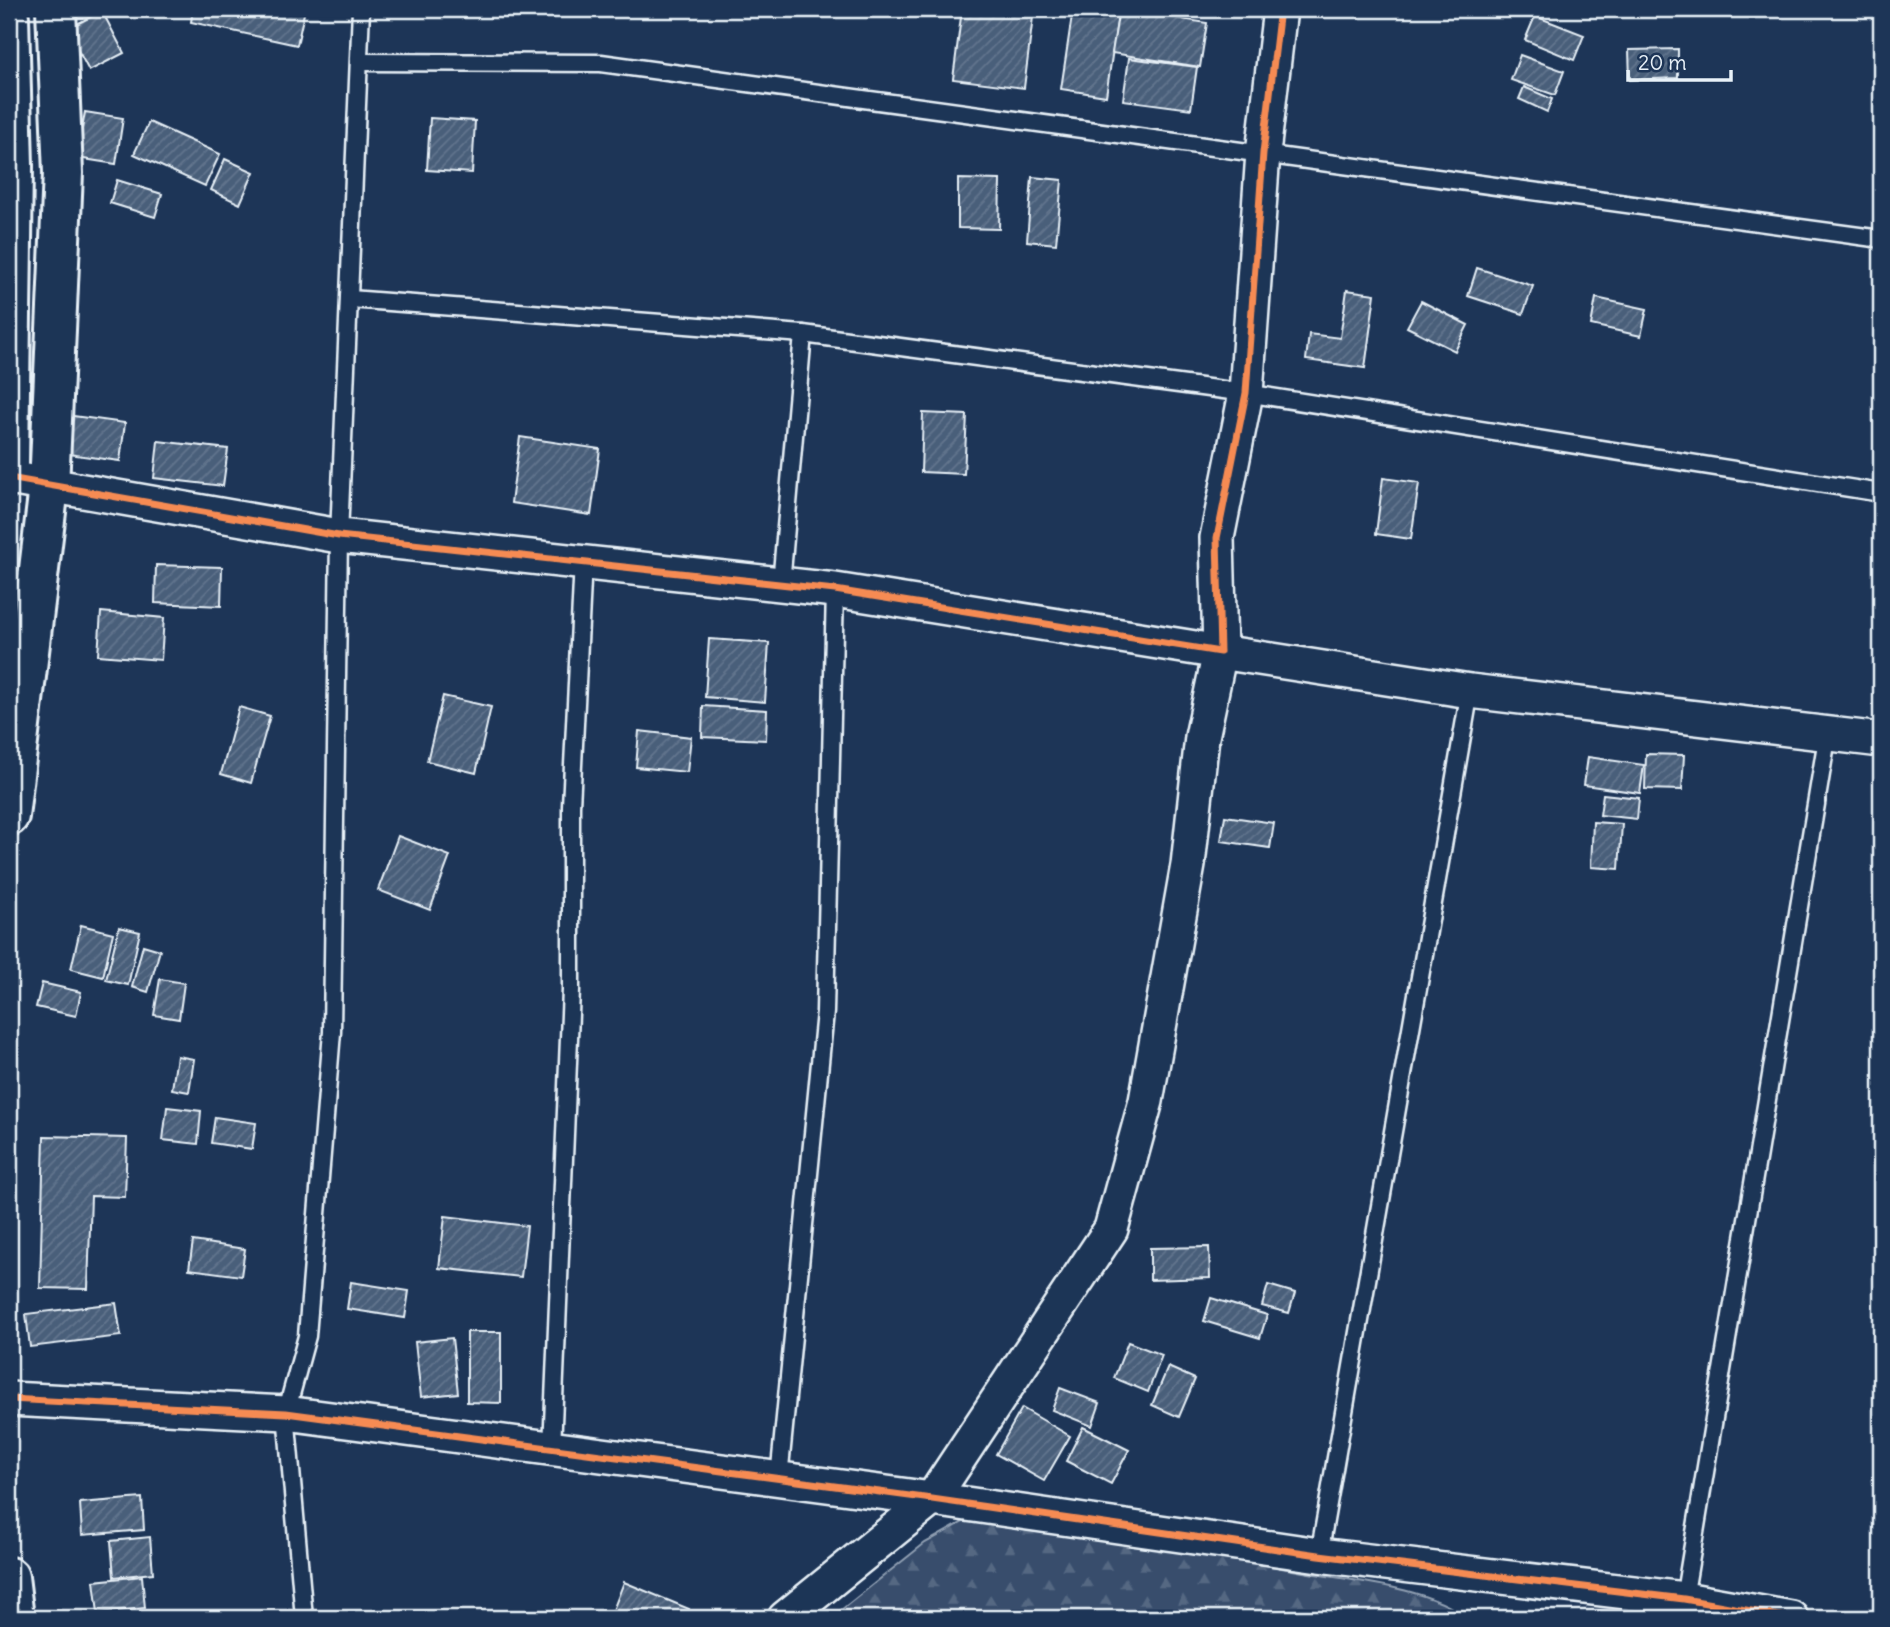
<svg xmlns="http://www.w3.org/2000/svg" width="1890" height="1627" font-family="Delius,sans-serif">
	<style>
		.forest { fill: url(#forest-firs); stroke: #909fb2; stroke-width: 2 }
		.building { fill: url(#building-hatch); stroke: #e8f1f8; stroke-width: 2 }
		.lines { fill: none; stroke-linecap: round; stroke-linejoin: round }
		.lane-casing { stroke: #e8f1f8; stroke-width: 21 }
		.street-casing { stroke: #e8f1f8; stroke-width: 38 }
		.secondary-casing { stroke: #e8f1f8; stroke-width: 44 }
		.lane { stroke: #1d3557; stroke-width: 16 }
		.street { stroke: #1d3557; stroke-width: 33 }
		.secondary { stroke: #1d3557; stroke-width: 38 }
		.cycleway-casing { stroke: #1d3557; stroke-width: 11 }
		.cycleway { stroke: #f68b52; stroke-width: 7 }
	</style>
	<defs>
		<pattern id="forest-firs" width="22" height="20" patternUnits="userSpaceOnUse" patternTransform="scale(1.75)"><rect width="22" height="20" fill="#374d6c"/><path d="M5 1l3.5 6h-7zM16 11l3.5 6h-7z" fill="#546782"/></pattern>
		<pattern id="building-hatch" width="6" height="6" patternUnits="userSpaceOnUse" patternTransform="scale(1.75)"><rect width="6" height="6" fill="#495e7a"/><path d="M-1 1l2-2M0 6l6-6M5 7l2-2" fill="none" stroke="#63768e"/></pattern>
	</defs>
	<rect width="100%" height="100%" fill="#1d3557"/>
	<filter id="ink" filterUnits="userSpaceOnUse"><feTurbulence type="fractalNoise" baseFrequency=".0143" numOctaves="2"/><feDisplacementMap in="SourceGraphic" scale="14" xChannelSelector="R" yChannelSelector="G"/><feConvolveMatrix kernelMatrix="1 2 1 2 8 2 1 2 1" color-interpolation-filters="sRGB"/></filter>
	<g filter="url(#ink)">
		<path class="forest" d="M 972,1517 C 1085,1534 1197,1552 1309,1573 C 1355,1581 1430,1588 1467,1618 L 831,1618 L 925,1543 Z"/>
		<g class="building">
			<path d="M 193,9 L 305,9 L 297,45 L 191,22 Z"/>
			<path d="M 962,9 L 1034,9 L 1024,88 L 953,79 Z"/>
			<path d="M 1073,9 L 1119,9 L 1106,96 L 1061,89 Z"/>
			<path d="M 1119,9 L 1207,23 L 1200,67 L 1112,53 Z"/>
			<path d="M 102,11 L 124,53 L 89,71 L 67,29 Z"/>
			<path d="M 1535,16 L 1584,35 L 1574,60 L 1525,40 Z"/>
			<path d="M 1678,49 L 1678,78 L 1630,80 L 1629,50 Z"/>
			<path d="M 1520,55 L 1564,71 L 1555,95 L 1511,80 Z"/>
			<path d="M 1129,58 L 1197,67 L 1191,109 L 1123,100 Z"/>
			<path d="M 1524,87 L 1552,99 L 1547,112 L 1519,99 Z"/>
			<path d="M 85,112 L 123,118 L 116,164 L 77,158 Z"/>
			<path d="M 430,118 L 475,121 L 472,173 L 427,170 Z"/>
			<path d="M 149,122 L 220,154 L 205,186 L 134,154 Z"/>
			<path d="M 225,159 L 254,172 L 240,204 L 211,190 Z"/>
			<path d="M 1032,177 L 1062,180 L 1056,244 L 1027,241 Z"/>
			<path d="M 958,179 L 1000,180 L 999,229 L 958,228 Z"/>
			<path d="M 117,180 L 162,194 L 155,217 L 110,203 Z"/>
			<path d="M 1477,268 L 1533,286 L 1523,314 L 1468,296 Z"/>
			<path d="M 1347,290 L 1375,294 L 1365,368 L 1306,360 L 1309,334 L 1340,338 Z"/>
			<path d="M 1596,298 L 1647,309 L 1641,336 L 1591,325 Z"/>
			<path d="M 1421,301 L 1468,325 L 1455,351 L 1407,327 Z"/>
			<path d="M 923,413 L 967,415 L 964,474 L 921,472 Z"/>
			<path d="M 66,415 L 125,423 L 120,461 L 61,453 Z"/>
			<path d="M 520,437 L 600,449 L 591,515 L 511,503 Z"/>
			<path d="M 158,441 L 228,449 L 223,486 L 154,478 Z"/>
			<path d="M 1383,478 L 1419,483 L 1411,539 L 1376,534 Z"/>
			<path d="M 156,565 L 222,567 L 221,606 L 155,603 Z"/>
			<path d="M 101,612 L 164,618 L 161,660 L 98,655 Z"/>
			<path d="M 709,639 L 769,643 L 765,702 L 705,697 Z"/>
			<path d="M 443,696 L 491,707 L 476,773 L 427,761 Z"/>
			<path d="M 703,706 L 767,710 L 766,740 L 702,737 Z"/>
			<path d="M 239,707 L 270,716 L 251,783 L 221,774 Z"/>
			<path d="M 639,731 L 691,737 L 687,772 L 636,767 Z"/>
			<path d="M 1646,754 L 1684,755 L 1682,790 L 1645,789 Z"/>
			<path d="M 1588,757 L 1644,765 L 1640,793 L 1584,785 Z"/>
			<path d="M 1603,794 L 1639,798 L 1637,819 L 1600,815 Z"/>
			<path d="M 1225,816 L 1274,823 L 1270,848 L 1221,841 Z"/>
			<path d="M 1593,822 L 1622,824 L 1619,869 L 1591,867 Z"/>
			<path d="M 398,836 L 450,856 L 430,910 L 378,890 Z"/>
			<path d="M 81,925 L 113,933 L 103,977 L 71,969 Z"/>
			<path d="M 119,927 L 140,932 L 128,985 L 106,980 Z"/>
			<path d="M 143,945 L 160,950 L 148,992 L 132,987 Z"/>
			<path d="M 160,979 L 184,983 L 179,1019 L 154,1015 Z"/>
			<path d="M 42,983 L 81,992 L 76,1016 L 36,1007 Z"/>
			<path d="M 177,1056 L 194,1059 L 189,1092 L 172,1089 Z"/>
			<path d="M 167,1107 L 201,1111 L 198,1144 L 163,1140 Z"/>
			<path d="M 215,1117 L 256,1123 L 252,1149 L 211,1143 Z"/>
			<path d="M 44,1136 L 127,1138 L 125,1197 L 91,1196 L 88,1289 L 40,1288 Z"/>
			<path d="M 445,1216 L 527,1226 L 521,1277 L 439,1268 Z"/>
			<path d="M 193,1241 L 245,1249 L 241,1276 L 189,1269 Z"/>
			<path d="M 1209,1247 L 1210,1278 L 1150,1280 L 1150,1248 Z"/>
			<path d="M 351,1282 L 409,1291 L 405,1318 L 347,1309 Z"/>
			<path d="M 1268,1285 L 1295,1293 L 1289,1313 L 1262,1306 Z"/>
			<path d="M 1211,1298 L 1267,1315 L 1260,1338 L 1204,1321 Z"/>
			<path d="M 116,1303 L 121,1336 L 30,1347 L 26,1314 Z"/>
			<path d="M 467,1332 L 501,1332 L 501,1403 L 467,1402 Z"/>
			<path d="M 452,1338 L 458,1393 L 421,1397 L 415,1342 Z"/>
			<path d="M 1128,1342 L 1162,1355 L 1148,1392 L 1114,1378 Z"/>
			<path d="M 1168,1367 L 1195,1379 L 1179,1417 L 1152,1405 Z"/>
			<path d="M 1060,1388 L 1100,1403 L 1092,1426 L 1052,1410 Z"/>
			<path d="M 1022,1408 L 1070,1436 L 1044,1481 L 996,1454 Z"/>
			<path d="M 1083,1427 L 1129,1450 L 1111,1484 L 1066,1461 Z"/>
			<path d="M 142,1498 L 144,1530 L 82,1535 L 80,1503 Z"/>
			<path d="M 150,1537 L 153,1573 L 114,1577 L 111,1541 Z"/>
			<path d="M 142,1576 L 145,1608 L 98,1613 L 94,1581 Z"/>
			<path d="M 624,1582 L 689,1609 L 685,1618 L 610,1618 Z"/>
		</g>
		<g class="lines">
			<g class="lane-casing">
				<g id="lane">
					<path d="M 360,62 L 601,63 L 1881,239"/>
					<path d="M 350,299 L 803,334 L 1246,393 L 1881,493"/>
					<path d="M 781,584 L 803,334"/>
					<path d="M 552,1448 L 571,990 L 571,806 L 583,561"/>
					<path d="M 779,1478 L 825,1012 L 835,590"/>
					<path d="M 1319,1555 L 1470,691"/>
					<path d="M 1684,1599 L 1828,732"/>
					<path d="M 304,1618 L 286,1413 L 307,1336 L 332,1032 L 339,536 L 361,9"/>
				</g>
			</g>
			<g class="street-casing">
				<g id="street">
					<path d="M 9,478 L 339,536 L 835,590 L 1220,652 L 1217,538 L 1246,393 L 1263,153 L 1280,9"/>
					<path d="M 9,1399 L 286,1413 L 932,1499 L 1319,1555 L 1684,1599 L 1791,1618"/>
					<path d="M 785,1618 L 932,1499 L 1111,1229 L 1146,1101 L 1188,865 L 1202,737 L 1220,652 L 1470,691 L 1881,740"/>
				</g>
			</g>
			<g class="secondary-casing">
				<g id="secondary">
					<path d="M 9,17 L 13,166 L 9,464"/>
					<path d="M 9,816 L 49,487 L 63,173 L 56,9"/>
					<path d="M 9,1577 L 14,1618"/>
				</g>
			</g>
			<use href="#lane" class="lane"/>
			<use href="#street" class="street"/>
			<use href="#secondary" class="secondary"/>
			<g class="cycleway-casing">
				<g id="cycleway">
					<path d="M 9,478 L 339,536 L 835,590 L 1220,652 L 1217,538 L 1246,393 L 1263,153 L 1280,9"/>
					<path d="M 9,1399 L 286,1413 L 932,1499 L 1319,1555 L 1684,1599 L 1791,1618"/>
				</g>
			</g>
			<use href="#cycleway" class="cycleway"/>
		</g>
	</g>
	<rect width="1890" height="1627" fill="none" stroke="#1d3557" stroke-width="35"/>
	<rect x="18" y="18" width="1855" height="1592" fill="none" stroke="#e8f1f8" stroke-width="2.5" filter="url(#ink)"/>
	<path d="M1628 70v10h103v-10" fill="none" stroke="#e8f1f8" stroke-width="3.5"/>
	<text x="1638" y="70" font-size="21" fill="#e8f1f8" stroke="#1d3557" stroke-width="5" paint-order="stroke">20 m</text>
</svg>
